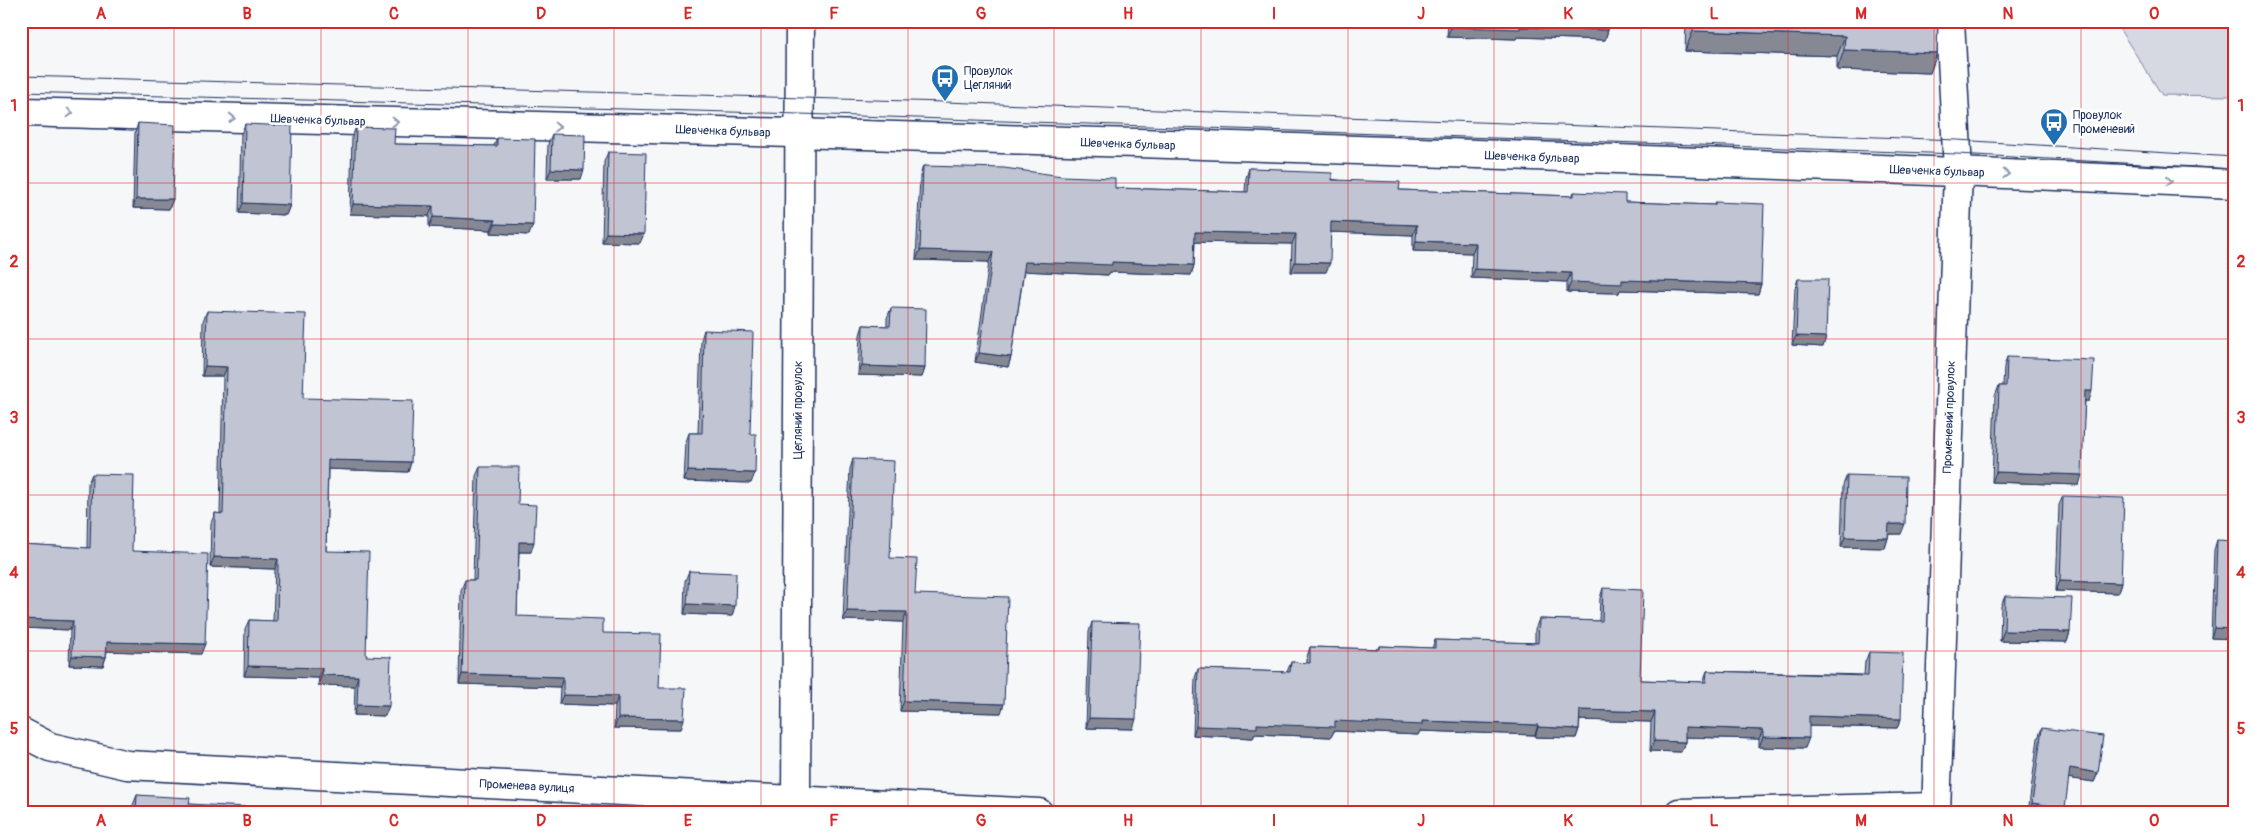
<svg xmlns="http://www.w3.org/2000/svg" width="2255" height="834" font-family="Pangolin,sans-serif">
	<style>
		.green { fill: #d6d9e2; stroke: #7884a0 }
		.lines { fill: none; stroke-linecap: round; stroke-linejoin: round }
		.minor-casing { stroke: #1b2f5e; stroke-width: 31 }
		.minor { stroke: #fff; stroke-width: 28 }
		.tram { stroke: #1b2f5e; stroke-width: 1 }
		.wall { fill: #a5a9b5; stroke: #1b2f5e }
		.shaded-wall { fill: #868994; stroke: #1b2f5e }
		.building { fill: #c0c4d3; stroke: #1b2f5e }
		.oneway { stroke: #8d97ae }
		.grid { fill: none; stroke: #d62828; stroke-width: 1; stroke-opacity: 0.55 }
		.labels { text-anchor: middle; stroke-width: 5; stroke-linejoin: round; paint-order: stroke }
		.poi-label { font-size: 12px; fill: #1b2f5e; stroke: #fff; text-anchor: start }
		.street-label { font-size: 12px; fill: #1b2f5e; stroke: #fff }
		.neatline { fill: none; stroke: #d62828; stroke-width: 2 }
		.grid-label { font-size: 16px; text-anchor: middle; font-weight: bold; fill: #d62828 }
	</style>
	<rect width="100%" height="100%" fill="#f6f7f9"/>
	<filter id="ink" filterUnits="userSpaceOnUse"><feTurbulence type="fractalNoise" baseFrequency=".02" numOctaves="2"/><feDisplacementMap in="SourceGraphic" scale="10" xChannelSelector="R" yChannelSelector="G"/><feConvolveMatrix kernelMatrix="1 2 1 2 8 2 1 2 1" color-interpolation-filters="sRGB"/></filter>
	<g filter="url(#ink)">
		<path class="green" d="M 2120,21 L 2234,21 L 2234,96 L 2162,95 L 2120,30 Z"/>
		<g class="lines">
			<g class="minor-casing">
				<g id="minor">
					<path d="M 21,112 C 759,132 1497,150 2234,184"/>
					<path d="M 21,732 L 50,747 L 127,765 L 1039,813"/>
					<path d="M 796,799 L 800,21"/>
					<path d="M 1679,813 L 1936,807"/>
					<path d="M 1936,813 L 1958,171 L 1950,21"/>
				</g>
			</g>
			<use href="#minor" class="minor"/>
			<g class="tram">
				<path d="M 21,76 L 945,102 L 1957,140 L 2234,157"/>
				<path d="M 21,92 L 800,114 L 1957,154 L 2234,169"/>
			</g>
		</g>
		<g class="wall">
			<path d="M 1448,21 L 1609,21 L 1608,30 L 1605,40 L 1517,37 L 1516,39 L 1447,37 Z"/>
			<path d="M 1686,21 L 1938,21 L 1937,53 L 1930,73 L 1837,70 L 1837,56 L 1685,51 Z"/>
			<path d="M 138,123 L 173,199 L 169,209 L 133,208 L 135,133 Z"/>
			<path d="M 245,124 L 290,205 L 286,215 L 239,213 L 241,134 Z"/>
			<path d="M 356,127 L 394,144 L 494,146 L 497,138 L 529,235 L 491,233 L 491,230 L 429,227 L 429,216 L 350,214 L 352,137 Z"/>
			<path d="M 552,134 L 581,179 L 547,179 L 548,144 Z"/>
			<path d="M 608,152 L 640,243 L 602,242 L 604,162 Z"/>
			<path d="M 923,166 L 1115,188 L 1245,192 L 1246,178 L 1249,168 L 1282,171 L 1399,190 L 1572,196 L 1574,192 L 1625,202 L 1714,205 L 1715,202 L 1761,284 L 1758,294 L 1620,290 L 1619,293 L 1567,292 L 1567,282 L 1471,278 L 1472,253 L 1413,251 L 1413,235 L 1331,232 L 1326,272 L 1291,272 L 1292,244 L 1195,242 L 1194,265 L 1191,275 L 1110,272 L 1108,275 L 1024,271 L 1011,357 L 1008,367 L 975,362 L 989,262 L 916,260 L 920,176 Z"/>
			<path d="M 1798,279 L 1823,347 L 1792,345 L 1795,288 Z"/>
			<path d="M 891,308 L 925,368 L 922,377 L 858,375 L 860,335 L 863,325 L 887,326 L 887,318 Z"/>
			<path d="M 207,311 L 303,398 L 411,462 L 408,472 L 328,469 L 326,551 L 366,656 L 385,716 L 354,715 L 355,686 L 318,685 L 319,678 L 244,676 L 245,629 L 249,620 L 273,621 L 275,569 L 210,567 L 211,523 L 215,513 L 220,514 L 223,376 L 202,376 L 203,321 Z"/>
			<path d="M 704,330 L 750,434 L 751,483 L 684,481 L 686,442 L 689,433 L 698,433 L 701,340 Z"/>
			<path d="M 2007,357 L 2089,401 L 2085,401 L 2079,485 L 1992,482 L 1995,396 L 1999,386 L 2003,386 L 2004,367 Z"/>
			<path d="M 853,459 L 890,558 L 915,594 L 1001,713 L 900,711 L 903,622 L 843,620 L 850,469 Z"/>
			<path d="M 480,467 L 518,504 L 531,552 L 519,552 L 517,616 L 603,633 L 659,688 L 681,729 L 614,728 L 615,706 L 559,704 L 560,687 L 459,684 L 461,590 L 465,580 L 473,580 L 476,476 Z"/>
			<path d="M 92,474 L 132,551 L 201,654 L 107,651 L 106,657 L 103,666 L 69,665 L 70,630 L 21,628 L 21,544 L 87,548 L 88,483 Z"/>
			<path d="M 1847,475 L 1901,534 L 1889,534 L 1888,538 L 1885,548 L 1841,547 L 1843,485 Z"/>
			<path d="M 2063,496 L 2121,583 L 2118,593 L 2056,591 L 2059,505 Z"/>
			<path d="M 2217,540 L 2234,639 L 2211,638 L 2214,550 Z"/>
			<path d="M 689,571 L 732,616 L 684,614 L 685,581 Z"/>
			<path d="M 1603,588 L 1640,680 L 1703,682 L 1707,671 L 1864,675 L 1865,662 L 1869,652 L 1901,719 L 1897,728 L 1809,726 L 1805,748 L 1759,747 L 1759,739 L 1685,737 L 1685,742 L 1681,752 L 1650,751 L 1651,722 L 1580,720 L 1579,729 L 1576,738 L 1535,737 L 1535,735 L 1420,731 L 1418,735 L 1334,731 L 1331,737 L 1255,734 L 1253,738 L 1193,735 L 1195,678 L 1198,669 L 1287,672 L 1291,662 L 1307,663 L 1307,657 L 1310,647 L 1378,649 L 1379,646 L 1432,648 L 1435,640 L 1535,643 L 1535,629 L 1539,619 L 1599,621 L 1600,598 Z"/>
			<path d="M 2005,596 L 2070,632 L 2067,642 L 2000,641 L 2001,606 Z"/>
			<path d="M 1092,622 L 1133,729 L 1086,728 L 1089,632 Z"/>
			<path d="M 2042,728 L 2098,773 L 2094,782 L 2068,778 L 2063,813 L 2028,813 L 2038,738 Z"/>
			<path d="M 137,795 L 189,804 L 266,813 L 133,813 L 133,805 Z"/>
		</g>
		<g class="shaded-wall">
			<path d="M 1258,21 L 1312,21 L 1312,23 Z"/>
			<path d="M 1451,27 L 1520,27 L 1608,30 L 1605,40 L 1517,37 L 1516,39 L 1447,37 Z"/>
			<path d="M 1693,31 L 1845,36 L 1837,56 L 1685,51 Z"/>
			<path d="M 1844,50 L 1937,53 L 1930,73 L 1837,70 Z"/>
			<path d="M 551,169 L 584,170 L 581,179 L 547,179 Z"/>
			<path d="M 136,199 L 173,199 L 169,209 L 133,208 Z"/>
			<path d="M 243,203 L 290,205 L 286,215 L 239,213 Z"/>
			<path d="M 353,204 L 433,206 L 429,216 L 350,214 Z"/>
			<path d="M 433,217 L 495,220 L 491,230 L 429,227 Z"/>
			<path d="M 1331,222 L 1417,225 L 1413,235 L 1327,232 Z"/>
			<path d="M 495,224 L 533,225 L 529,235 L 491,233 Z"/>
			<path d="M 1195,232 L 1296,234 L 1292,244 L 1192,242 Z"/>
			<path d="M 606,233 L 644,234 L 640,243 L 602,242 Z"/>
			<path d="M 1416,241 L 1476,243 L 1472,253 L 1413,251 Z"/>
			<path d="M 920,250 L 993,252 L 989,262 L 916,260 Z"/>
			<path d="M 1025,262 L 1112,262 L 1194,265 L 1191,275 L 1110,272 L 1108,275 L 1021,271 Z"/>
			<path d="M 1295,262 L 1330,263 L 1326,272 L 1291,272 Z"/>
			<path d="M 1475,269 L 1571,273 L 1567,282 L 1471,278 Z"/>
			<path d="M 1622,280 L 1761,284 L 1758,294 L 1620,290 L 1619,293 L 1567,292 L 1571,282 Z"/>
			<path d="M 1796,336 L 1826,337 L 1823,347 L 1792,345 Z"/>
			<path d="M 979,353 L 1011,357 L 1008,367 L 975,362 Z"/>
			<path d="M 205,366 L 227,367 L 223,376 L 202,376 Z"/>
			<path d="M 862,366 L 925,368 L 922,377 L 858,375 Z"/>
			<path d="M 2085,391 L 2092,391 L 2089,401 L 2081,401 Z"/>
			<path d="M 328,460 L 411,462 L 408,472 L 325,469 Z"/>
			<path d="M 688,471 L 755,473 L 751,483 L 684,481 Z"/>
			<path d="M 1996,472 L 2082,475 L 2079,485 L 1992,482 Z"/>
			<path d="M 1889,524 L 1905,524 L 1901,534 L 1885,534 Z"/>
			<path d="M 1845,537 L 1888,538 L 1885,548 L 1841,547 Z"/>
			<path d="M 519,542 L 534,542 L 531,552 L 516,552 Z"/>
			<path d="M 214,557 L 278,559 L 275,569 L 210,567 Z"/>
			<path d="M 2060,581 L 2121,583 L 2118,593 L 2056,591 Z"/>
			<path d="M 687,604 L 735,606 L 732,616 L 684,614 Z"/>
			<path d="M 847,611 L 907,612 L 903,622 L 843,620 Z"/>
			<path d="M 21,619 L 73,621 L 70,630 L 21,628 Z"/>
			<path d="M 2214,628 L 2234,629 L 2234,639 L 2211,638 Z"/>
			<path d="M 2004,631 L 2070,632 L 2067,642 L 2000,641 Z"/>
			<path d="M 107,642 L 205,644 L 201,654 L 103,651 Z"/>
			<path d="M 72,656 L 106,657 L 103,666 L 69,665 Z"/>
			<path d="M 248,666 L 322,668 L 319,678 L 244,676 Z"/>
			<path d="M 462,674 L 563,677 L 560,687 L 459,684 Z"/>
			<path d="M 322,675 L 358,676 L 355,686 L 318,685 Z"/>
			<path d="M 563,695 L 618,696 L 615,706 L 559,704 Z"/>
			<path d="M 904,701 L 1004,704 L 1001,713 L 900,711 Z"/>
			<path d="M 357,705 L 389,706 L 385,716 L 354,715 Z"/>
			<path d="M 1580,710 L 1655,712 L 1651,722 L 1576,720 Z"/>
			<path d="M 1809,716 L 1901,719 L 1897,728 L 1806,726 Z"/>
			<path d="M 618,718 L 684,719 L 681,729 L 614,728 Z"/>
			<path d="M 1089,718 L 1136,719 L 1133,729 L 1086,728 Z"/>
			<path d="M 1335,721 L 1422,721 L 1538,725 L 1535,735 L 1420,731 L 1418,735 L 1334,731 L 1331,737 L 1255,734 L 1253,738 L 1193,735 L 1196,726 L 1257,724 Z"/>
			<path d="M 1538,727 L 1579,729 L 1576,738 L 1535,737 Z"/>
			<path d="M 1685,727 L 1763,730 L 1759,739 L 1682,737 Z"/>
			<path d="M 1763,737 L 1809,738 L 1805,748 L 1759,747 Z"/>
			<path d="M 1654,741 L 1685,742 L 1681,752 L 1650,751 Z"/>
			<path d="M 2070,768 L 2098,773 L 2094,782 L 2066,778 Z"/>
			<path d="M 2032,803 L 2065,808 L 2063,813 L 2029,813 Z"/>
		</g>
		<g class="building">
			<path d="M 1451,21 L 1609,21 L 1608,30 L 1520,27 L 1520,29 L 1451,27 Z"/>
			<path d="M 1693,21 L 1938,21 L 1937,53 L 1844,50 L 1845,36 L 1693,31 Z"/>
			<path d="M 138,123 L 175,125 L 173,199 L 136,199 Z"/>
			<path d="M 245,124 L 292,126 L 290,205 L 243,203 Z"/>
			<path d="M 356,127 L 395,128 L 394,144 L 497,146 L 497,138 L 535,139 L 533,225 L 495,224 L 495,220 L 433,217 L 433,206 L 353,204 Z"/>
			<path d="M 552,134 L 585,135 L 584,170 L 551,169 Z"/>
			<path d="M 608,152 L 646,153 L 644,234 L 606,233 Z"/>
			<path d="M 923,166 L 1004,168 L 1062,176 L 1115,178 L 1115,188 L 1248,192 L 1249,168 L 1282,169 L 1282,171 L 1332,173 L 1332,180 L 1400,182 L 1399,190 L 1574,196 L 1574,192 L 1625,194 L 1625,202 L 1715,205 L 1715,202 L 1764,204 L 1761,284 L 1622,280 L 1622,284 L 1571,282 L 1571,273 L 1475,269 L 1476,243 L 1416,241 L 1417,225 L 1331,222 L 1330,263 L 1295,262 L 1296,234 L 1195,232 L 1194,265 L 1112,262 L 1112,265 L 1025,262 L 1011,357 L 979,353 L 993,252 L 920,250 Z"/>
			<path d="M 1798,279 L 1828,279 L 1826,337 L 1796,336 Z"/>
			<path d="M 891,308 L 926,309 L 925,368 L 862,366 L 863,325 L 890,326 Z"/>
			<path d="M 207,311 L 306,314 L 303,398 L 413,401 L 411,462 L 328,460 L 326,551 L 369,552 L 366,656 L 391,657 L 389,706 L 357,705 L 358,676 L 322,675 L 322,668 L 248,666 L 249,620 L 277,621 L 278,559 L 214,557 L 215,513 L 223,514 L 227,367 L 205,366 Z"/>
			<path d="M 704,330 L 753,332 L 750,434 L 756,434 L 755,473 L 688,471 L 689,433 L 702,433 Z"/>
			<path d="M 2007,357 L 2094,360 L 2092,391 L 2085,391 L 2082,475 L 1996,472 L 1999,386 L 2006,386 Z"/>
			<path d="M 853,459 L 894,461 L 890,558 L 917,559 L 915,594 L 1008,597 L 1004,704 L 904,701 L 907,612 L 847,611 Z"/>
			<path d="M 480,467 L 519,467 L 518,504 L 536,505 L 534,542 L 519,542 L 517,616 L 603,619 L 603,633 L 661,634 L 659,688 L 686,688 L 684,719 L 618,718 L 618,696 L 563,695 L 563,677 L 462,674 L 465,580 L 476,580 Z"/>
			<path d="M 92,474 L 134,475 L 132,551 L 208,554 L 205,644 L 107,642 L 106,657 L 72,656 L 73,621 L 21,619 L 21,544 L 90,548 Z"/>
			<path d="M 1847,475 L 1906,477 L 1905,524 L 1889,524 L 1888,538 L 1845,537 Z"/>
			<path d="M 2063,496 L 2124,498 L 2121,583 L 2060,581 Z"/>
			<path d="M 2217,540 L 2234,541 L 2234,629 L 2214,628 Z"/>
			<path d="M 689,571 L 736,573 L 735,606 L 687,604 Z"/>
			<path d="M 1603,588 L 1643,590 L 1640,680 L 1706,682 L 1707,671 L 1868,676 L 1869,652 L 1903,653 L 1901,719 L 1809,716 L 1809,738 L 1763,737 L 1763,730 L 1685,727 L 1685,742 L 1654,741 L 1655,712 L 1580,710 L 1579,729 L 1538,727 L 1538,725 L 1422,721 L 1422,725 L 1335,721 L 1335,727 L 1257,724 L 1257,728 L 1196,726 L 1198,669 L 1290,672 L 1291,662 L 1310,663 L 1310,647 L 1379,649 L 1379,646 L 1435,648 L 1435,640 L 1538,643 L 1539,619 L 1602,621 Z"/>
			<path d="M 2005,596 L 2072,598 L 2070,632 L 2004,631 Z"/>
			<path d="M 1092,622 L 1140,623 L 1136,719 L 1089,718 Z"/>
			<path d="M 2042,728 L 2103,736 L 2098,773 L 2070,768 L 2065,808 L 2032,803 Z"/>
			<path d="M 137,795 L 190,798 L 189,804 L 266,808 L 266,813 L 136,813 Z"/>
		</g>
		<defs><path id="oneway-chevron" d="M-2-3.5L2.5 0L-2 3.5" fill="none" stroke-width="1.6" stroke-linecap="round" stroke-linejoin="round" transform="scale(1.25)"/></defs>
		<g class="oneway">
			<use href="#oneway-chevron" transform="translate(70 113) rotate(2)"/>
			<use href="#oneway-chevron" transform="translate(232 118) rotate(2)"/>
			<use href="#oneway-chevron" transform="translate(395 122) rotate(2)"/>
			<use href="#oneway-chevron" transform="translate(557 127) rotate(2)"/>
			<use href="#oneway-chevron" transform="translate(2006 174) rotate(3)"/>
			<use href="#oneway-chevron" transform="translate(2169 181) rotate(3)"/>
		</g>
	</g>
	<path class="grid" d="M 174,21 L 174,813M 321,21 L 321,813M 468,21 L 468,813M 614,21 L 614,813M 761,21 L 761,813M 908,21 L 908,813M 1054,21 L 1054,813M 1201,21 L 1201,813M 1348,21 L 1348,813M 1494,21 L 1494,813M 1641,21 L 1641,813M 1788,21 L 1788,813M 1934,21 L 1934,813M 2081,21 L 2081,813M 21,183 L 2234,183M 21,339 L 2234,339M 21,495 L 2234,495M 21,651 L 2234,651"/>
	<defs>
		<g id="bus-pin" transform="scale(1.4375)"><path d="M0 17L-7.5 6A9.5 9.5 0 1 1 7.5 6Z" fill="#1f6fb2" stroke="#fff"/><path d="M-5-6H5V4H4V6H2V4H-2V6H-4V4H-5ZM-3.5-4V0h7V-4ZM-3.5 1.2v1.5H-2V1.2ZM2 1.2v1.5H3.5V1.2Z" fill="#fff"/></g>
	</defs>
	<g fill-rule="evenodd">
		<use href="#bus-pin" x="945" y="78"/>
		<use href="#bus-pin" x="2054" y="122"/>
	</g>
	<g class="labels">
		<g class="poi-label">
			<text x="964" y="75">Провулок<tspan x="964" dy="14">Цегляний</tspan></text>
			<text x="2073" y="119">Провулок<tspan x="2073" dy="14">Променевий</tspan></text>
		</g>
		<g class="street-label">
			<text transform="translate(318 120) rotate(2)" y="4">Шевченка бульвар</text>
			<text transform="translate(723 131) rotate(2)" y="4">Шевченка бульвар</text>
			<text transform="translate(1128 144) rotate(2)" y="4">Шевченка бульвар</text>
			<text transform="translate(1532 157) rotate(2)" y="4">Шевченка бульвар</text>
			<text transform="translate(1937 171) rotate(2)" y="4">Шевченка бульвар</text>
			<text transform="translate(798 410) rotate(-90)" y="4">Цегляний провулок</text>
			<text transform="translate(1949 417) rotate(-88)" y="4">Променевий провулок</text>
			<text transform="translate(527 786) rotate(3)" y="4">Променева вулиця</text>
		</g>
	</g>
	<rect width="2255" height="834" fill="none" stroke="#fff" stroke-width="55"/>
	<rect x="28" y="28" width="2200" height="778" class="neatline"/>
	<g class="grid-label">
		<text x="101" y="19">A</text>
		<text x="247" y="19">B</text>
		<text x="394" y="19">C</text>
		<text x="541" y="19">D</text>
		<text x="688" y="19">E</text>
		<text x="834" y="19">F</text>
		<text x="981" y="19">G</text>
		<text x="1128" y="19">H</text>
		<text x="1274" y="19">I</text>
		<text x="1421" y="19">J</text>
		<text x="1568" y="19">K</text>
		<text x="1714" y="19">L</text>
		<text x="1861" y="19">M</text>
		<text x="2008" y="19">N</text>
		<text x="2154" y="19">O</text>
		<text x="14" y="111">1</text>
		<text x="2241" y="111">1</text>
		<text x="14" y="267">2</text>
		<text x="2241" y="267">2</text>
		<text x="14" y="423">3</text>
		<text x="2241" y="423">3</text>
		<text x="14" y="578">4</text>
		<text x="2241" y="578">4</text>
		<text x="14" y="734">5</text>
		<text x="2241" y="734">5</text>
		<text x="101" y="826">A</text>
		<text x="247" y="826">B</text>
		<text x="394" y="826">C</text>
		<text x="541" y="826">D</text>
		<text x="688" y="826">E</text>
		<text x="834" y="826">F</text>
		<text x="981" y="826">G</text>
		<text x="1128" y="826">H</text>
		<text x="1274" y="826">I</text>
		<text x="1421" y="826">J</text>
		<text x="1568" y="826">K</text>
		<text x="1714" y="826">L</text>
		<text x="1861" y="826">M</text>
		<text x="2008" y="826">N</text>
		<text x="2154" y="826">O</text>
	</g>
</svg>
